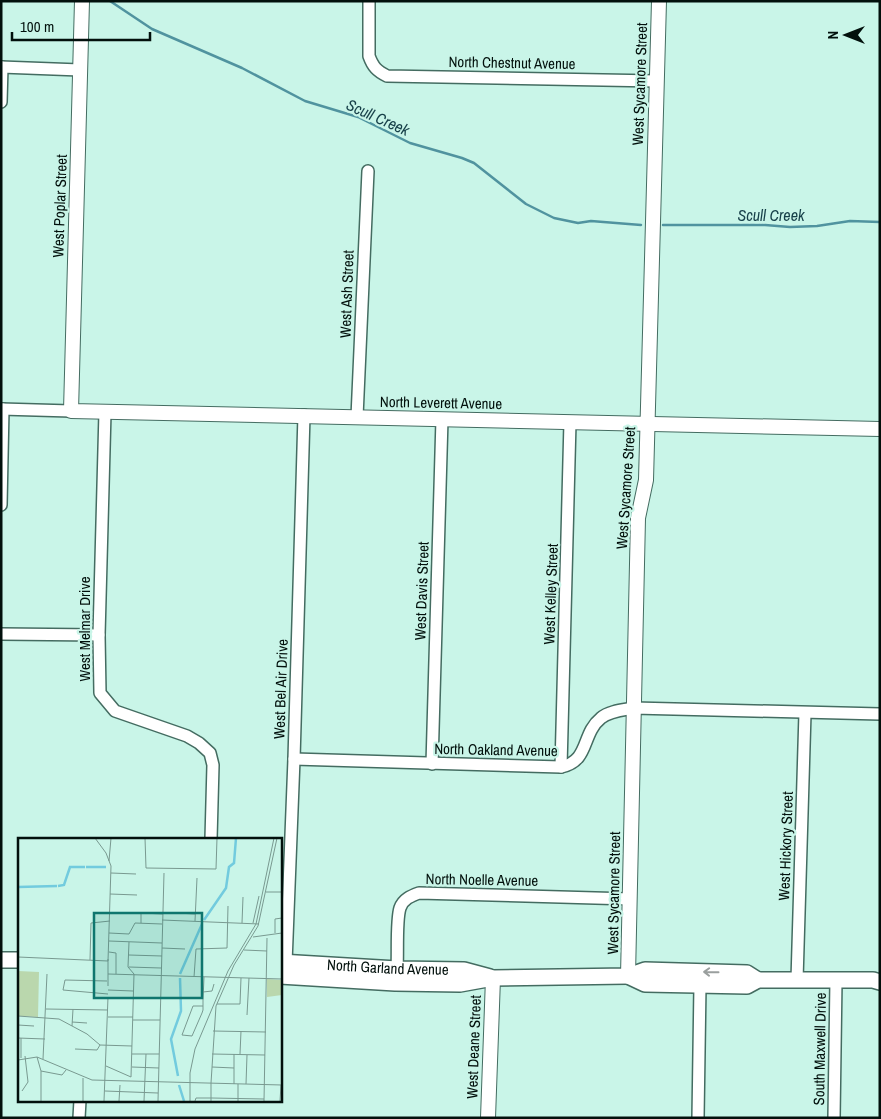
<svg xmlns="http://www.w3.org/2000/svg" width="881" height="1119" font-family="'Archivo Narrow',sans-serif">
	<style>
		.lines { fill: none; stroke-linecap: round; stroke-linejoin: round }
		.stream { stroke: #50939f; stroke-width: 2.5 }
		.minor-casing { stroke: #446c61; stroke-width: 14 }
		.tertiary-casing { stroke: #446c61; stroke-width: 16 }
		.secondary-casing { stroke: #446c61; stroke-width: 18 }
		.minor { stroke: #fff; stroke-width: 11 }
		.tertiary { stroke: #fff; stroke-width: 14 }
		.secondary { stroke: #fff; stroke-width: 15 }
		.oneway { stroke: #9a9f9e }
		.labels { text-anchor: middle; stroke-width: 4.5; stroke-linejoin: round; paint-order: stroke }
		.street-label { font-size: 15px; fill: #02100c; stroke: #c9f5e8 }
		.water-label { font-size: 16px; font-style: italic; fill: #163f48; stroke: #c9f5e8 }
		.inset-river { fill: none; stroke: #72cbde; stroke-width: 2.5 }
		.inset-road { fill: none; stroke: #799990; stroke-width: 1 }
		.view { fill: #0f766e; fill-opacity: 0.15; stroke: #0f766e; stroke-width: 2.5 }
		.inset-edge { fill: none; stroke: #02100c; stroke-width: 2.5 }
	</style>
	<rect width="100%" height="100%" fill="#c9f5e8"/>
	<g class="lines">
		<g class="stream">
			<path d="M 110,1 L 152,29 L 242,68 L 305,101 L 358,117 L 410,143 L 462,158 L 474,163 L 526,204 L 554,218 L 578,223 L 591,221 L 641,225"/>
			<path d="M 663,225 L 765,225 L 790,227 L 817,226 L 850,221 L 880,222"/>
		</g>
		<g class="minor-casing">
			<g id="minor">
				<path d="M 369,1 L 369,56 C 373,67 377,71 387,76 L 657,81"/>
				<path d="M 1,67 L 80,70"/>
				<path d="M 1,102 L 2,67"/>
				<path d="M 1,409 L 71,411"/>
				<path d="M 105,412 L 99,635 L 100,693 L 115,711 L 187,736 L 199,743 L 210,753 L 213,765 L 211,839"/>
				<path d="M 357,417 L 368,171"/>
				<path d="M 1,505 L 3,409"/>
				<path d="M 1,634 L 99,635"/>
				<path d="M 294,759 L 561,767 C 590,761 581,734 601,718 C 609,711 623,710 634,708 L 880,714"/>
				<path d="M 432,764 L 442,419"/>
				<path d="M 561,767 L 570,422"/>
				<path d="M 286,963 L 294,759 L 304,415"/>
				<path d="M 397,969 C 398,954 396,920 400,908 C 403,899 411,896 419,893 L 630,899"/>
				<path d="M 797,980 L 805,713"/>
				<path d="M 79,1118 L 80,1100"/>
				<path d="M 698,1118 L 700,985"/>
				<path d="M 834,1118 L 836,980"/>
			</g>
		</g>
		<g class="tertiary-casing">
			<g id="tertiary">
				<path d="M 82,1 L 71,411 L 880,429"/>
				<path d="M 628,976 L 638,518 L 646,480 L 659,1"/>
				<path d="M 488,1118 L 493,978"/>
			</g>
		</g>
		<g class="secondary-casing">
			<g id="secondary">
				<path d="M 1,960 L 19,960"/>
				<path id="s1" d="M 280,962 L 397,969 L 464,970 L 490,977"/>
				<path d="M 280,976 L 395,983 L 460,984 L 493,978 L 628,976 L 645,970 L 747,973 L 758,980"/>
				<path d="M 628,976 L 645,984 L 747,986 L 758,980 L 873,980 L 880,982"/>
			</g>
		</g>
		<use href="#minor" class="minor"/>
		<use href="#tertiary" class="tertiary"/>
		<use href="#secondary" class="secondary"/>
	</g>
	<defs><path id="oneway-shaft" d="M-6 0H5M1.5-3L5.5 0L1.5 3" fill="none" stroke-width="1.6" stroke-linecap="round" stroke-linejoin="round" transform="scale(1.25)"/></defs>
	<use class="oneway" href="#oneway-shaft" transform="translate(711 972) rotate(-179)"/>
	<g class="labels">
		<g class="street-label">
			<text transform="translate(512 63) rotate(1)" y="5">North Chestnut Avenue</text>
			<text transform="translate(640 84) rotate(-88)" y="5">West Sycamore Street</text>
			<text transform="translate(60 206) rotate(-88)" y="5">West Poplar Street</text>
			<text transform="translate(347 294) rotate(-88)" y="5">West Ash Street</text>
			<text transform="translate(441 403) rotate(1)" y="5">North Leverett Avenue</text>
			<text transform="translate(626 488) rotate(-86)" y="5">West Sycamore Street</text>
			<text transform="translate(422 591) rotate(-88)" y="5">West Davis Street</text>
			<text transform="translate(551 594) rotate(-88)" y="5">West Kelley Street</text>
			<text transform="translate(85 629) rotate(-90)" y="5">West Melmar Drive</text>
			<text transform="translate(281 689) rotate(-88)" y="5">West Bel Air Drive</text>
			<text transform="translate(496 750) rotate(1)" y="5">North Oakland Avenue</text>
			<text transform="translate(786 846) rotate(-88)" y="5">West Hickory Street</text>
			<text transform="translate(482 880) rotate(1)" y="5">North Noelle Avenue</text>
			<text transform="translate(614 893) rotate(-89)" y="5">West Sycamore Street</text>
			<text dy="5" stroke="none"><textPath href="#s1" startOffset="108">North Garland Avenue</textPath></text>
			<text transform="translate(474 1047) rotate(-88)" y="5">West Deane Street</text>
			<text transform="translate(820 1049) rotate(-89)" y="5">South Maxwell Drive</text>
		</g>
		<g class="water-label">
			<text transform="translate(378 117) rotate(24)" y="6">Scull Creek</text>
			<text x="771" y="221">Scull Creek</text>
		</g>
	</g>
	<g transform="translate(18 838)">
		<rect width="264" height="264" fill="#c9f5e8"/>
		<path d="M 0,133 L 21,134 L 20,179 L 0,178 ZM 249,141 L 264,142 L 264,157 L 249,159 Z" fill="#bad7ad"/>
		<path class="inset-river" d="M 68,29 L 88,29M 40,48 L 46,47 L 52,29 L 67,29M 0,49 L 39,48M 186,82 L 208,50 L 211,29 L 216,25 L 218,0M 162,136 L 184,86M 160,238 L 153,201 L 163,173 L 162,140M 161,247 L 166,263"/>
		<path class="inset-road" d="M 77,0 L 88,15 L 93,28 L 90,123M 127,0 L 128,30 L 198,31 L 199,0M 91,23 L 93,0M 93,35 L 118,36M 248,54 L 264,54M 92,56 L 119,57M 159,75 L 177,76M 144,82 L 241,86M 177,83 L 179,40M 123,85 L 123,75 L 145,76M 224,85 L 225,59M 235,85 L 241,58M 91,95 L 111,96 L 117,85 L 144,86M 257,95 L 257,81 L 264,80M 235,99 L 264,95M 91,103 L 144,105M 111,104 L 110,129 L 116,136 L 113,239M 144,110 L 167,111M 226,112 L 249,113M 91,114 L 98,115 L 98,136M 111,117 L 144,118M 0,119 L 90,123M 90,121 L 90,148M 72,122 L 73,85 L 92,83M 111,129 L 143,130M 90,136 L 264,141M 176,139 L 178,111 L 209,110 L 210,68M 89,143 L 47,142 L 45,152 L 90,156M 90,152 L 115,153M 185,154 L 194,153 L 196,146M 199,166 L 222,166 L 223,140M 185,168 L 175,168 L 164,197 L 174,198 L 184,175 L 185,172 L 185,162 L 186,139M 28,171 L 90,172M 229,177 L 231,140M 0,178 L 41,181 L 69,196 L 82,207 L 114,208M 90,179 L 115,179M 115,182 L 142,182M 54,184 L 69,185M 0,187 L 16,188M 54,188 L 55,171M 195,193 L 248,194M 0,200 L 27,201M 57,211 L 79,212 L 82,207M 114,216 L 141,216M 194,216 L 247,217M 222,216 L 223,193M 19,219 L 23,233 L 23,263M 3,220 L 3,200M 25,221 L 29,136M 0,222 L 19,219 L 74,242 L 264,247M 88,228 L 113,239M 114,229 L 141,230M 194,229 L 216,230M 23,233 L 44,237 L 48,232M 193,245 L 198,168 L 216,127 L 240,88 L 259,0M 216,246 L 216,216M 228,246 L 229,217M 4,253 L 10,244 L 7,218M 87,253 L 140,255M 65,263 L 65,240M 86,263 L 90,159M 101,263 L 102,247M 126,263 L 128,216M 140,263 L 146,35M 172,263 L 172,235 L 177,211 L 210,133 L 238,86 L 256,0M 177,263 L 178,260 L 194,260 L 246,261M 193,263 L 193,245M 220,263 L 220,246M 246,263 L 249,100M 262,263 L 263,247"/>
		<path class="view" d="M 76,75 L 184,75 L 184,160 L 76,160 Z"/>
		<rect width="264" height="264" class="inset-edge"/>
	</g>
	<rect width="881" height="1119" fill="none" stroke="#02100c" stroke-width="5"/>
	<g transform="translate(846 35) rotate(270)" stroke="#c9f5e8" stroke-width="4" paint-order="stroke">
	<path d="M0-4L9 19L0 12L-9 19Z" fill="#02100c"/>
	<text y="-8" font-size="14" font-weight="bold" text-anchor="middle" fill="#02100c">N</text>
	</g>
	<path d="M12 32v8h138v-8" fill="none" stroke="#02100c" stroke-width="2.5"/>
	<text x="20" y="32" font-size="15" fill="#02100c" stroke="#c9f5e8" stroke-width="4" paint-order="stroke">100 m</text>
</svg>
